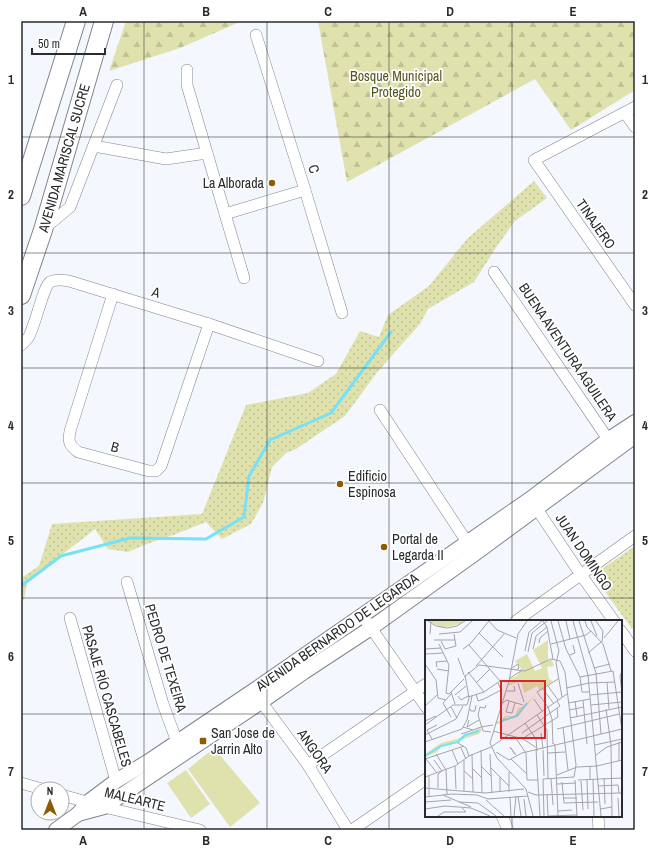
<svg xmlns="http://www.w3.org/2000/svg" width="656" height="851" font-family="'Archivo Narrow',sans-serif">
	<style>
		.grass { fill: url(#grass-dots) }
		.forest { fill: url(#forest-firs) }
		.pitch { fill: #dfe2ad }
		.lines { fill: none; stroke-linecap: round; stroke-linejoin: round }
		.stream { stroke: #76e1f7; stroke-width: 3 }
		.minor-casing { stroke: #82858d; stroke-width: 12 }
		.tertiary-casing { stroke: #82858d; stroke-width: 16 }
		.primary-casing { stroke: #82858d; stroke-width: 20 }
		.minor { stroke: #fff; stroke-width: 11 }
		.tertiary { stroke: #fff; stroke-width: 14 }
		.primary { stroke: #fff; stroke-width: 18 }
		.grid { fill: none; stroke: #2a2b2e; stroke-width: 1; stroke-opacity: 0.55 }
		.poi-dot { fill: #8c5e04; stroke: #fff; stroke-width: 1.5 }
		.labels { text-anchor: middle; stroke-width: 3.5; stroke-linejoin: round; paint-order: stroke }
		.park-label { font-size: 14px; fill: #55561b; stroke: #fff }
		.street-label { font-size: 14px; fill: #2a2b2e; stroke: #fff }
		.poi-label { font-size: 14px; fill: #2a2b2e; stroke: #fff; text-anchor: start }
		.inset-river { fill: none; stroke: #76e1f7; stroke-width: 2 }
		.inset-road { fill: none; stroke: #a3a5ab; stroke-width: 1 }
		.view { fill: #d62828; fill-opacity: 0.15; stroke: #d62828; stroke-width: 2 }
		.inset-edge { fill: none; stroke: #2a2b2e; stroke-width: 2 }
		.neatline { fill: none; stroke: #2a2b2e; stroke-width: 1.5 }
		.grid-label { font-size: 13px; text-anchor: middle; font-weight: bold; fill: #2a2b2e }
	</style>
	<defs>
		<pattern id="grass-dots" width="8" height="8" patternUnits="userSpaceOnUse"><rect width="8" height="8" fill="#dfe2ad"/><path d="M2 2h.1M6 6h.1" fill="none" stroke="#c0c295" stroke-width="1.8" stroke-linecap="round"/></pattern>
		<pattern id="forest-firs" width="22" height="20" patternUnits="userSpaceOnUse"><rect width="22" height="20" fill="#dfe2ad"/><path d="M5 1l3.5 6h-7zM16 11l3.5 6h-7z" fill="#c0c295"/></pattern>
	</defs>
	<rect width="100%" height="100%" fill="#f4f7fe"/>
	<g class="grass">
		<path d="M 534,181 L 547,198 L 515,221 L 497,246 L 474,282 L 428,309 L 420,324 L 378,371 L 345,416 L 296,449 L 286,453 L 272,467 L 263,503 L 251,524 L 222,539 L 206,522 L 176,534 L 144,545 L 128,552 L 108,549 L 95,529 L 27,582 L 24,600 L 21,601 L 21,578 L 39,566 L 52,524 L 202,514 L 246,405 L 308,393 L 336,374 L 360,331 L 379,337 L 388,315 L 429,286 L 467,239 Z"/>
		<path d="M 635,546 L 635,627 L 632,629 L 593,575 Z"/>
	</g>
	<g class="forest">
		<path d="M 126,21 L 242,21 L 180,48 L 109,71 Z"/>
		<path d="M 318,21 L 635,21 L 635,90 L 571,130 L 535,79 L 347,182 Z"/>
	</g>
	<g class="pitch">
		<path d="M 214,748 L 260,803 L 230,827 L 188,769 Z"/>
		<path d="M 186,770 L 210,804 L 191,818 L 167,783 Z"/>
	</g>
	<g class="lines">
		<path class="stream" d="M 21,586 L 61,556 L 130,538 L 206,539 L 244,517 L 249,476 L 270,440 L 331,413 L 391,332"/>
		<g class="minor-casing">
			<g id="minor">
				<path d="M 256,35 L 305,190 L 342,313"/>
				<path d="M 635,107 L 534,160 L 635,305"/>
				<path d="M 625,113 L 635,127"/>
				<path d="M 94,146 L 166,159 L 207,153 L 187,85 L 187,70"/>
				<path d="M 207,153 L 244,278"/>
				<path d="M 225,214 L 305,190"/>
				<path d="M 45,228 L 70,207 L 117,85"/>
				<path d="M 494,272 L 612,445"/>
				<path d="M 113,294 L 70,431 C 68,442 69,445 78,452 L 149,471 L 156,471 L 161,466 L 209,324"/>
				<path d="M 21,345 C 23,343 26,341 28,338 C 35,327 43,287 50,282 C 56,279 63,280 69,281 L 209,324 L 318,361"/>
				<path d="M 380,410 L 467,542"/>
				<path d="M 533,503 L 581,575 L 614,621"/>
				<path d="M 127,582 L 163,704 L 177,742"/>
				<path d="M 362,615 L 426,707"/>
				<path d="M 70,618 L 116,781"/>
				<path d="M 516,621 L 635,536"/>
				<path d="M 621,631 L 635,651"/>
				<path d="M 257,696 L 308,765 L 348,830"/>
				<path d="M 308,765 L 426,684"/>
				<path d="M 21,783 L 42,789"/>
				<path d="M 62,795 L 104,807 L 200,830"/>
				<path d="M 502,816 L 508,830"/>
				<path d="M 598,816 L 599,830"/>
				<path d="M 352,830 L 426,779"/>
			</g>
		</g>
		<g class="tertiary-casing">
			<g id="tertiary">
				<path d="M 78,814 L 104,807 L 261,702 L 304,672 L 371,628 L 480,550 L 635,436"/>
				<path d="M 56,830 L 78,814 L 88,802 L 116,781 L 149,761 L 253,691 L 530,499 L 609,439 L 635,422"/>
			</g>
		</g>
		<g class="primary-casing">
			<g id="primary">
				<path d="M 21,196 L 76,21"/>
				<path d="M 21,295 L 43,230 L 104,21"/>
			</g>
		</g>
		<use href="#minor" class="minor"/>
		<use href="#tertiary" class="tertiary"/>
		<use href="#primary" class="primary"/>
	</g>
	<path class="grid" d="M 144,21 L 144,830M 267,21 L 267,830M 389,21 L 389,830M 512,21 L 512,621M 21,137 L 635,137M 21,253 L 635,253M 21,368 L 635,368M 21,483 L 635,483M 21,598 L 635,598M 21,714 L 426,714M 621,714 L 635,714M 512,816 L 512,830"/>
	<g class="poi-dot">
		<circle cx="272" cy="183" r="4"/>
		<circle cx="340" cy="484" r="4"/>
		<circle cx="384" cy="547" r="4"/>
		<rect x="199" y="737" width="8" height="8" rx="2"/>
	</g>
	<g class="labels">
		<g class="park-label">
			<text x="396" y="81">Bosque Municipal<tspan x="396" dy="16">Protegido</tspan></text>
		</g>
		<g class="street-label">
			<text transform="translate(64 158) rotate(-74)" y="5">AVENIDA MARISCAL SUCRE</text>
			<text transform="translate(314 169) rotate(72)" y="5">C</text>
			<text transform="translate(596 224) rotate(55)" y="5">TINAJERO</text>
			<text transform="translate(156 292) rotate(17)" y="5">A</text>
			<text transform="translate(568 352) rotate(56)" y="5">BUENA AVENTURA AGUILERA</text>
			<text transform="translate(115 447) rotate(15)" y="5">B</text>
			<text transform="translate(584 552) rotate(56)" y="5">JUAN DOMINGO</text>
			<text transform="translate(337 632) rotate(-35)" y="5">AVENIDA BERNARDO DE LEGARDA</text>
			<text transform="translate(166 658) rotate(73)" y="5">PEDRO DE TEXEIRA</text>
			<text transform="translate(107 696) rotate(74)" y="5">PASAJE RÍO CASCABELES</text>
			<text transform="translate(315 751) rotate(55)" y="5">ANGORA</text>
			<text transform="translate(135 799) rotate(14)" y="5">MALEARTE</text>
		</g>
		<g class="poi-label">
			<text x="264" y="188" text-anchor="end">La Alborada</text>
			<text x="348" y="481">Edificio<tspan x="348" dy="16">Espinosa</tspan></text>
			<text x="392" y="544">Portal de<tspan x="392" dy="16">Legarda II</tspan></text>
			<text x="211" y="738">San Jose de<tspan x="211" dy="16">Jarrin Alto</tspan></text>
		</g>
	</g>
	<g transform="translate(425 620)">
		<rect width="197" height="197" fill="#f4f7fe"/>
		<path d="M 4,1 L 39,1 L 35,4 L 17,8 ZM 112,73 L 93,96 L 82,97 L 76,104 L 70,104 L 71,101 L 75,101 L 80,96 L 90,96 L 93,88 L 99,86 ZM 55,108 L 57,110 L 54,114 L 17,126 L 12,132 L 0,137 L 0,134 L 16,123 L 32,119 Z" fill="#dfe2ad"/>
		<path d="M 123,20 L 123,41 L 127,40 L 129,46 L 122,47 L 124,59 L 128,61 L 115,70 L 112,66 L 99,73 L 96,61 L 83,66 L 86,58 L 92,56 L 96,48 L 90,41 L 102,34 L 110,51 L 117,48 L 108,30 Z" fill="#dfe2ad"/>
		<path class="inset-river" d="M 76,101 L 92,96 L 102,83M 0,136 L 16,126 L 33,122 L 40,115 L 54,111"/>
		<path class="inset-road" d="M 3,1 L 11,6 L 22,8 L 32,6 L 40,1M 64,1 L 72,10 L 91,18M 102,1 L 93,14 L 84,61 L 65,123 L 72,138 L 101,169 L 108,196M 118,1 L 122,7 L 128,39M 126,1 L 134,31 L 131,43 L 137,77M 133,1 L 141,29 L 155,57 L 157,72 L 165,72M 141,1 L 145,19M 148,1 L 163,55 L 176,196M 154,1 L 171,53 L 176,114M 160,1 L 162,7 L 178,24 L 186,51M 166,1 L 172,16M 171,1 L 178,11 L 177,22M 54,13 L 78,37M 5,14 L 6,2M 14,14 L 35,12 L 47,1M 179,18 L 193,1M 9,20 L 30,20M 16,21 L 20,29 L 31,26 L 29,14M 114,23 L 115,18 L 123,11M 14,24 L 24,45 L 21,73 L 24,74 L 39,59M 126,24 L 161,15 L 166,11M 0,29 L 16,28M 38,29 L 45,24 L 64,1M 108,29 L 111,16 L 122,7M 100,31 L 104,12 L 117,1M 103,32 L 107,13 L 122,1M 163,33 L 176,22M 1,34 L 18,33M 145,35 L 150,33 L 148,25M 33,38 L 39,55M 0,44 L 11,60 L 13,78 L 21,80M 51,46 L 79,14M 12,47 L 11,42 L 22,41M 87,48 L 93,44 L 94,48 L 91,50M 169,48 L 185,44M 12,49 L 24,51M 197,51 L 195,56 L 197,73M 43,52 L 59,72M 39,57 L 54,45 L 100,51 L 126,39 L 135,41 L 140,52 L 151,145 L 149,157M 155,57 L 188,51 L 197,110M 85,58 L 96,51M 52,62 L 65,49M 182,62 L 184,89M 93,63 L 99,82M 123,66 L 133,80M 141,68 L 164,63 L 190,62M 118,69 L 129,84M 82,71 L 90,71 L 89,66M 26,72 L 30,84M 26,74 L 18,83 L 26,97M 51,74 L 53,81 L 59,79 L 76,70 L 73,63M 30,75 L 41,66M 165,75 L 197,72M 33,76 L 36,80 L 43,76M 43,77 L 59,72 L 75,61 L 44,25M 109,79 L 117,91M 158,80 L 162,124M 84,81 L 81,92 L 87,93 L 90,83M 150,81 L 152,96M 78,83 L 81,80 L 98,85M 143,83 L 165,79M 61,85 L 60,88 L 55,87 L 53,95 L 58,111 L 66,112M 166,85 L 197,82M 0,86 L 12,75M 26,87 L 32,98M 123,87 L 112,72 L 133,59M 123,87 L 127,99 L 128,124M 45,89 L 46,91 L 50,91 L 51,85M 181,89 L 186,125 L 187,196M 144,90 L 159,87M 112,95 L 122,110 L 123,159M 145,98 L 197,87M 44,100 L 42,107 L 54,100M 0,101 L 11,96M 100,103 L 111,119 L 112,131M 0,105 L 28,85 L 42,85 L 44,78 L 40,55M 38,107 L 48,110 L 56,107M 56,107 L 68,105M 138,107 L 143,150M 132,109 L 194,94M 68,111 L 98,119 L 112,128M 97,113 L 135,86 L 132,81M 116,113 L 118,129M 36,114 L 48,110M 0,115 L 31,99 L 38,86M 90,117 L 101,133 L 102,160 L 113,160M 100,117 L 133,97 L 132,88M 7,119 L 2,110 L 12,105M 0,122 L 37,109 L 42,100 L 47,76M 194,122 L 194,141M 33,123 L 41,128 L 44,136M 128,123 L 130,125 L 133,196M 170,125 L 197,119M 36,128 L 41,139M 111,129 L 115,196M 27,130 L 33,144M 56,130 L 57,173M 118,130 L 119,156M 71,132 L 84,140M 123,133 L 140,132M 11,134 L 21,150 L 22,174M 47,134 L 48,172M 65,134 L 67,173M 90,134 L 85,127 L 91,135M 171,135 L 182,127 L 197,122M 0,139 L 39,126M 1,139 L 12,153M 86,139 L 102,154M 9,140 L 17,151 L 13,154 L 13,168M 39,140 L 39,171M 84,140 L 97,133 L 197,109M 30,146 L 31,169M 165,146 L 165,159M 57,147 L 66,156M 66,148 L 84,166M 48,149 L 57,158M 39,151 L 48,159M 84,152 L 84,172M 132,155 L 152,147 L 172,146 L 197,140M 4,156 L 4,177M 0,157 L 30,146 L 44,136 L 66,127 L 142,74M 75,157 L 75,172M 179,158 L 180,184M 126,159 L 128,185M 168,159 L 169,196M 150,160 L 152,196M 153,160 L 197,158M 162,160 L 163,189M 156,161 L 158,190M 137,162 L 139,183 L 173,182M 132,164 L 151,163M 173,166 L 193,165 L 194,173M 0,168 L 60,173 L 99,169M 103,172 L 111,175 L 197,173M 122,174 L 123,196M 18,175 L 46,187M 93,176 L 96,196M 0,177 L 27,174 L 52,175 L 63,179 L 103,176M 85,177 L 86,196M 138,178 L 152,178M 193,178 L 194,196M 99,179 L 101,196M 61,180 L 79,196M 0,182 L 26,180M 34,182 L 53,183 L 71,196M 0,189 L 20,186 L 46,188 L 65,196M 175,189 L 187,187M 133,191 L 147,190M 13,196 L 19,192 L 41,192 L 37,188M 89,196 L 91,176M 119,196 L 118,159 L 149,157M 123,196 L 152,195"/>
		<path class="view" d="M 76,61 L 120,61 L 120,118 L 76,118 Z"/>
		<rect width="197" height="197" class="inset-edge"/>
	</g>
	<rect width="656" height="851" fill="none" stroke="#ffffff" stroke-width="44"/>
	<g transform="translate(50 801)"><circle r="19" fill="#ffffff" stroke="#aaaaab"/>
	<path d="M0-3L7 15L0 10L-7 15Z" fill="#8c5e04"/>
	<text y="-6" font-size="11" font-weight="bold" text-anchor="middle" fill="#2a2b2e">N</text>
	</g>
	<path d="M32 48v6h73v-6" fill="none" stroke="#2a2b2e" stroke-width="2"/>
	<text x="38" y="48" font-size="12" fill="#2a2b2e" stroke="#ffffff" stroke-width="3" paint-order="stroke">50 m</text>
	<rect x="22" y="22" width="612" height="807" class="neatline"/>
	<g class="grid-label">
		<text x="83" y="16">A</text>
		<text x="206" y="16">B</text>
		<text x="328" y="16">C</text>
		<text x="450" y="16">D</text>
		<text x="573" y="16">E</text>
		<text x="11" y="84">1</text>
		<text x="645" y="84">1</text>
		<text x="11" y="199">2</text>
		<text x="645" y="199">2</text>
		<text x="11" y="315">3</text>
		<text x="645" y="315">3</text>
		<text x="11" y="430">4</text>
		<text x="645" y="430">4</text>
		<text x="11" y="545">5</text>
		<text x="645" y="545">5</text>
		<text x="11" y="661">6</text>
		<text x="645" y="661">6</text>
		<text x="11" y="776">7</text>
		<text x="645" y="776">7</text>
		<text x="83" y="845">A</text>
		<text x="206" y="845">B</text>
		<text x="328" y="845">C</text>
		<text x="450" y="845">D</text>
		<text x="573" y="845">E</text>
	</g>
</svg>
